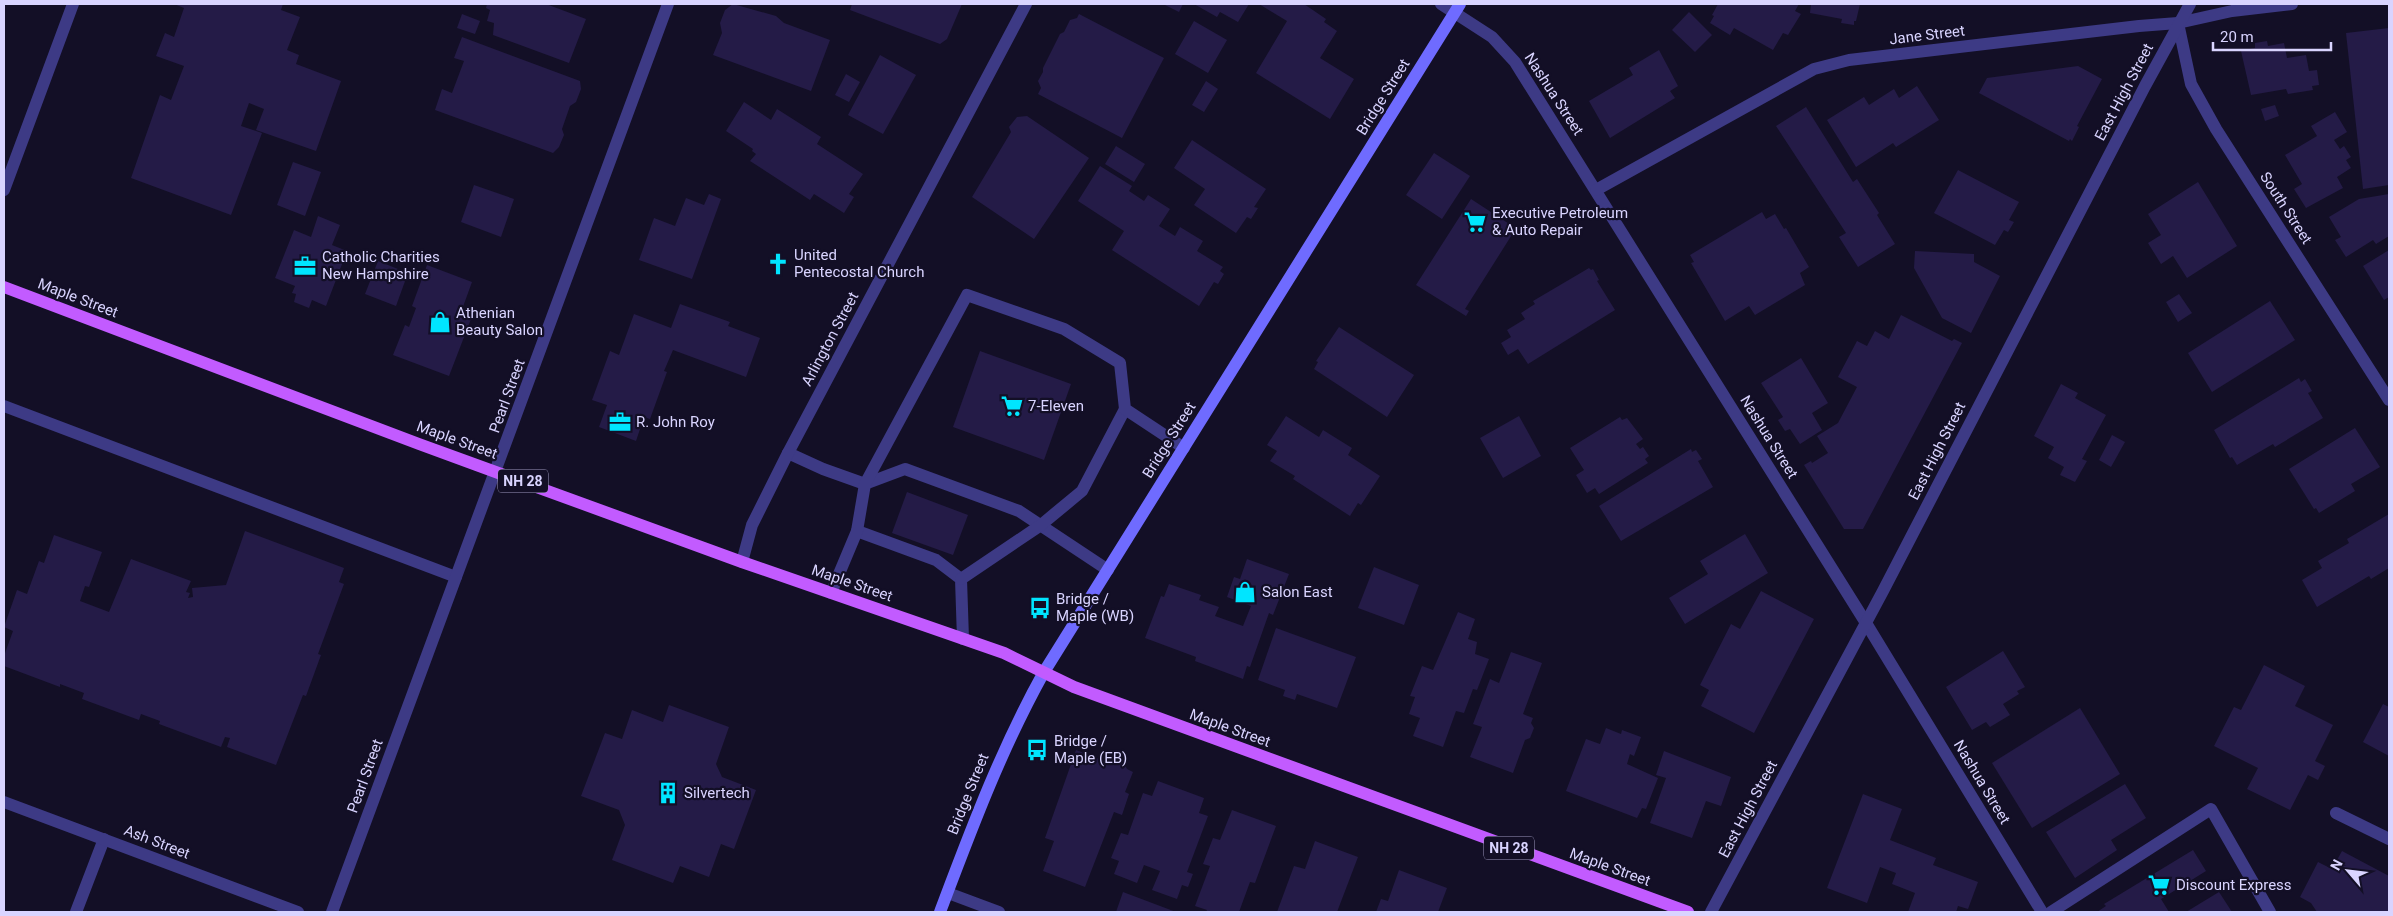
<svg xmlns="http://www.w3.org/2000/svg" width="2393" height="916" font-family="Roboto,sans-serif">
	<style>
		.building { fill: #241b47 }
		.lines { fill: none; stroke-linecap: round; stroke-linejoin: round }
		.service { stroke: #3d3a85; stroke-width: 12 }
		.minor { stroke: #3d3a85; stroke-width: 12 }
		.secondary { stroke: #6f6bff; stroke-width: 12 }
		.primary { stroke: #c25bff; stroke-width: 12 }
		.labels { text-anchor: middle; stroke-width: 4.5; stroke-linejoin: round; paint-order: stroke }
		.shield { fill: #130f26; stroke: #9e99be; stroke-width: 1 }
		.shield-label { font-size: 14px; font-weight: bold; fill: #d9d4ff }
		.street-label { font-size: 15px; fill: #d9d4ff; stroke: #130f26 }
		.poi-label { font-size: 15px; fill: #d9d4ff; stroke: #130f26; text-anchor: start }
	</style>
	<rect width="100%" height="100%" fill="#130f26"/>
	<g class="building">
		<path d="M 174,4 L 283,4 L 281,10 L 300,17 L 287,50 L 299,55 L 296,64 L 341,81 L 316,151 L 256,130 L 264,109 L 249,103 L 241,126 L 262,133 L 231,215 L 131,178 L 160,95 L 171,100 L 184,66 L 156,56 L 165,33 L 174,37 L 184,8 Z"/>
		<path d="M 487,4 L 546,4 L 586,19 L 569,63 L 493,35 L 494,23 L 487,21 L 490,10 L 486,8 Z"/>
		<path d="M 733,4 L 776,16 L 784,23 L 830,40 L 811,91 L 713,55 L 722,33 L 720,23 L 725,10 Z"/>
		<path d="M 852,4 L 962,4 L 947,39 L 940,44 L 850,10 Z"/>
		<path d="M 1163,4 L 1183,4 L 1179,12 Z"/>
		<path d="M 1194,4 L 1249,4 L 1238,22 L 1220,12 L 1217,17 Z"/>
		<path d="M 1259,4 L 1304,4 L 1326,19 L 1324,22 L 1337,31 L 1320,58 L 1354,79 L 1330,119 L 1256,73 L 1287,21 Z"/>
		<path d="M 1718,4 L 1799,4 L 1795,11 L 1801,14 L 1788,35 L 1783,33 L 1773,50 L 1734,28 L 1730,35 L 1710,23 L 1714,16 L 1712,15 Z"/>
		<path d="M 1811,4 L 1860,4 L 1856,21 L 1854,21 L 1854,25 L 1841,23 L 1842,19 L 1810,13 Z"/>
		<path d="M 1689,12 L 1712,35 L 1695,52 L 1672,30 Z"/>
		<path d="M 462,14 L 480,21 L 475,34 L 457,28 Z"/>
		<path d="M 1079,14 L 1164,58 L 1122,138 L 1038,94 L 1041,88 L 1038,81 L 1043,72 L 1043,68 L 1060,34 L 1064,32 L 1070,20 L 1077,18 Z"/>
		<path d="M 1194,21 L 1227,40 L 1208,73 L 1175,54 Z"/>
		<path d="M 2389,28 L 2389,185 L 2363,189 L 2346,33 Z"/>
		<path d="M 462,37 L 580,81 L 581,89 L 576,102 L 570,106 L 562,129 L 564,135 L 559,147 L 553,153 L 435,110 L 442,89 L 452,93 L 464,61 L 454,58 Z"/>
		<path d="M 2267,41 L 2268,46 L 2284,43 L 2287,58 L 2306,55 L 2309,71 L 2317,70 L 2319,85 L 2312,86 L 2313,90 L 2288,94 L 2286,89 L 2251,95 L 2241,51 L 2255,48 L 2255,43 Z"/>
		<path d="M 1659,50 L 1678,86 L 1670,91 L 1675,98 L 1610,138 L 1589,101 L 1633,75 L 1629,68 Z"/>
		<path d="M 880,55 L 916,75 L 883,134 L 848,115 Z"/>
		<path d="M 2078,66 L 2102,79 L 2077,126 L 2079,127 L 2072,141 L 2070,139 L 2069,141 L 1979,93 L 1987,78 Z"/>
		<path d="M 846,74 L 860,82 L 849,102 L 835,95 Z"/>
		<path d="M 1206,81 L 1218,89 L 1204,112 L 1192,105 Z"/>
		<path d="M 1917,86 L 1939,120 L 1896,147 L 1893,143 L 1856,167 L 1827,120 L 1864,97 L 1869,105 L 1894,89 L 1899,98 Z"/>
		<path d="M 744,102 L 771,120 L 777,109 L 821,137 L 817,144 L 863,174 L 849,194 L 854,197 L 844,213 L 814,194 L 810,200 L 750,161 L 756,154 L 752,151 L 753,149 L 726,131 Z"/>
		<path d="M 2275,105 L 2279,116 L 2265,121 L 2261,109 Z"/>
		<path d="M 1806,107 L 1853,182 L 1857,179 L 1879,213 L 1877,215 L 1895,244 L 1858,267 L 1839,237 L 1846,233 L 1776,126 Z"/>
		<path d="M 2335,112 L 2347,132 L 2334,140 L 2340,149 L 2344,146 L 2351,157 L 2346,160 L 2351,168 L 2337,177 L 2343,188 L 2306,208 L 2294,189 L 2302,184 L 2285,155 L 2317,136 L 2311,126 Z"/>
		<path d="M 1027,116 L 1089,158 L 1034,239 L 972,197 L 1011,132 L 1009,127 L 1017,117 Z"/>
		<path d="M 1192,140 L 1266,189 L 1254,207 L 1258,208 L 1251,219 L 1247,217 L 1236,233 L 1194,205 L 1205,189 L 1174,168 Z"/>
		<path d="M 1116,146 L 1145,164 L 1134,182 L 1105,164 Z"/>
		<path d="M 1434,153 L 1470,176 L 1442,219 L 1406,195 Z"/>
		<path d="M 293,162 L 321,172 L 305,216 L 277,205 Z"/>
		<path d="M 1100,166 L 1132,186 L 1129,191 L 1144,201 L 1148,195 L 1170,209 L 1159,226 L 1175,236 L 1180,227 L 1203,241 L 1197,251 L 1223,267 L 1220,271 L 1224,274 L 1218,284 L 1214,282 L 1199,306 L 1112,250 L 1124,231 L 1078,201 Z"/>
		<path d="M 1958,170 L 2019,202 L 2009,220 L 2014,222 L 2008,232 L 2004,230 L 1995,245 L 1934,213 Z"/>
		<path d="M 2198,182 L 2237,246 L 2187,278 L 2173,256 L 2161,264 L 2148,243 L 2161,235 L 2148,214 Z"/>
		<path d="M 474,185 L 514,199 L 501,237 L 461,222 Z"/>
		<path d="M 709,194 L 721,199 L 692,279 L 639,260 L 654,218 L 675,226 L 686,198 L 704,205 Z"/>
		<path d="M 2389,194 L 2389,236 L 2376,244 L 2373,240 L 2346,257 L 2335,240 L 2341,237 L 2329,217 L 2359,199 Z"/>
		<path d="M 1471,199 L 1520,231 L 1517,235 L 1513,233 L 1465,309 L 1469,311 L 1466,316 L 1416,285 Z"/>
		<path d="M 1762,212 L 1766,219 L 1775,214 L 1784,229 L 1786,228 L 1809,267 L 1800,273 L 1805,285 L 1755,315 L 1749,306 L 1725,321 L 1691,263 L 1694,262 L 1690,255 Z"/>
		<path d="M 318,216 L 340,225 L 332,245 L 347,251 L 326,306 L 312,300 L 309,308 L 294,302 L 296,294 L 292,293 L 295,286 L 275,278 L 294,230 L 311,237 Z"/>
		<path d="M 2389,250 L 2389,297 L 2384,300 L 2363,266 Z"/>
		<path d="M 1915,251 L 1974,254 L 1974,262 L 2000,276 L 1971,333 L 1942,318 L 1914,268 Z"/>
		<path d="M 378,261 L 408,273 L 396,306 L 365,294 Z"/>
		<path d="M 427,265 L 472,282 L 460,315 L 471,319 L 449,376 L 393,355 L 405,325 L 409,327 L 416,308 L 412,306 Z"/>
		<path d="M 1589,268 L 1591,270 L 1593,269 L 1599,280 L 1597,281 L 1615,310 L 1528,364 L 1518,349 L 1508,355 L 1501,343 L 1511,337 L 1507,330 L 1525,319 L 1521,313 L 1535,304 L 1533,301 Z"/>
		<path d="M 2179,294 L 2192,313 L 2178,322 L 2166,302 Z"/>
		<path d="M 2270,301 L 2295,340 L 2212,392 L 2188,353 Z"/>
		<path d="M 680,304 L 730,322 L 728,326 L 760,338 L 746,377 L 673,350 L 664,371 L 667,372 L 650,419 L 644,417 L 636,441 L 599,427 L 607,405 L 592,400 L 610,351 L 619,355 L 634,314 L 671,328 Z"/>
		<path d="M 1901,315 L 1952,341 L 1954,339 L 1962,343 L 1863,529 L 1844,529 L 1804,465 L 1811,461 L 1812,463 L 1828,453 L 1817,436 L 1838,423 L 1857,387 L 1838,377 L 1857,341 L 1867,346 L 1875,331 L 1889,339 Z"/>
		<path d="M 1339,327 L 1414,375 L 1387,417 L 1314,369 L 1318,362 L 1316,361 Z"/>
		<path d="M 980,351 L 1071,384 L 1044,460 L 953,427 Z"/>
		<path d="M 1801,358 L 1828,403 L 1812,413 L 1822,430 L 1800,444 L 1790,429 L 1785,431 L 1778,420 L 1783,417 L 1761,383 Z"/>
		<path d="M 2299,378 L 2301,382 L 2305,379 L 2312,391 L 2308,393 L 2323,418 L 2275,447 L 2273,444 L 2237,465 L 2232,457 L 2230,458 L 2214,430 Z"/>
		<path d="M 2061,384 L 2078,393 L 2075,398 L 2106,415 L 2082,459 L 2087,461 L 2075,482 L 2060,475 L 2064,467 L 2048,458 L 2054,447 L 2034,436 Z"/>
		<path d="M 1286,416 L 1319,437 L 1323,430 L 1352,448 L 1348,455 L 1380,476 L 1361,505 L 1358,503 L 1350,516 L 1293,479 L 1295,476 L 1270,461 L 1277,451 L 1267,445 Z"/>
		<path d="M 1519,416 L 1541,456 L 1503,478 L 1480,438 Z"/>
		<path d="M 1620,417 L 1622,420 L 1627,418 L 1643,439 L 1636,444 L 1640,449 L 1643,447 L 1649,456 L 1645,459 L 1648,463 L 1599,494 L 1595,488 L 1587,493 L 1576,475 L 1584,470 L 1570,448 Z"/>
		<path d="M 2355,428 L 2380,467 L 2351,484 L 2355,491 L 2319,513 L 2316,508 L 2314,509 L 2289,469 Z"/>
		<path d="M 2112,435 L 2125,442 L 2111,467 L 2099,460 Z"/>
		<path d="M 1691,449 L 1692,452 L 1696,450 L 1702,459 L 1698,461 L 1713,487 L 1621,541 L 1599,506 Z"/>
		<path d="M 907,492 L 968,515 L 953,555 L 892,533 Z"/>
		<path d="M 2389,514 L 2389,568 L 2371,579 L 2369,576 L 2317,607 L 2302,580 L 2322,568 L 2318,561 L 2349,543 L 2347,539 Z"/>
		<path d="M 245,531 L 344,568 L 339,582 L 344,584 L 318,654 L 321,655 L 306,696 L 303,695 L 276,765 L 227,747 L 230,738 L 225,737 L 221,747 L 159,724 L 160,721 L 141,714 L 139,720 L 82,699 L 84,693 L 60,684 L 60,687 L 4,666 L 4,656 L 13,631 L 4,627 L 17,590 L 27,594 L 39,561 L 44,563 L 54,535 L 102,552 L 89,587 L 85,586 L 80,601 L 109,612 L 131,559 L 191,581 L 186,592 L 190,593 L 188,598 L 193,597 L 192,588 L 226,585 Z"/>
		<path d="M 1745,534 L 1768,573 L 1685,624 L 1669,598 L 1708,574 L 1700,561 Z"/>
		<path d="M 1247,559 L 1289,574 L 1273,615 L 1269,613 L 1250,667 L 1247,666 L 1243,679 L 1195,661 L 1196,657 L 1145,638 L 1161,596 L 1164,597 L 1169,584 L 1201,595 L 1199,600 L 1219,607 L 1215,616 L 1243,626 L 1251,606 L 1227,597 L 1234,577 L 1240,579 Z"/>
		<path d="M 1374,567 L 1419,585 L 1404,625 L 1358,608 Z"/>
		<path d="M 1761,591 L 1814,619 L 1754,733 L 1701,706 L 1709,690 L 1700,685 L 1731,624 L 1740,629 Z"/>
		<path d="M 1458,612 L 1475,619 L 1468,639 L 1477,642 L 1475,654 L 1489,659 L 1477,690 L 1473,689 L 1464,713 L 1456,711 L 1443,747 L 1413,736 L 1420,718 L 1409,714 L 1415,697 L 1410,696 L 1422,666 L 1433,670 Z"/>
		<path d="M 1276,628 L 1356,657 L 1337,708 L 1297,694 L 1295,700 L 1283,696 L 1285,690 L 1258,680 Z"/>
		<path d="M 2003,651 L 2025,687 L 2017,691 L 2019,694 L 2003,704 L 2010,715 L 1990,727 L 1986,722 L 1972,730 L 1946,687 Z"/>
		<path d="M 1511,652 L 1542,663 L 1523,714 L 1533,718 L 1531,723 L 1534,728 L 1530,738 L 1525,740 L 1513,773 L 1470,757 L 1482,727 L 1473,724 L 1490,679 L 1499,683 Z"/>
		<path d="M 2264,665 L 2305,686 L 2295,706 L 2333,725 L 2315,761 L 2325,766 L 2318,780 L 2308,775 L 2290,810 L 2247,789 L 2258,768 L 2214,746 L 2234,707 L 2241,710 Z"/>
		<path d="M 2383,704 L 2389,707 L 2389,756 L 2363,742 Z"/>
		<path d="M 669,705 L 729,727 L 716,764 L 722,777 L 756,790 L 734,849 L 721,844 L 709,877 L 680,866 L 673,883 L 612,860 L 625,825 L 619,810 L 581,796 L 605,733 L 622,739 L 632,710 L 663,722 Z"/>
		<path d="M 2080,708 L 2120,774 L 2032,828 L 1992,763 Z"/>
		<path d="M 1606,728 L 1621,734 L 1622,730 L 1641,737 L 1634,756 L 1630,754 L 1627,764 L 1658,778 L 1646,809 L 1642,808 L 1637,818 L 1566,791 L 1586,739 L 1600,744 Z"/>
		<path d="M 1076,750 L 1107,762 L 1113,759 L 1124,763 L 1127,769 L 1133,772 L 1125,792 L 1129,794 L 1122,815 L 1114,812 L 1085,887 L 1043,871 L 1054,841 L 1045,838 Z"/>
		<path d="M 1664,751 L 1731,777 L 1721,806 L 1706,801 L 1692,838 L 1650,823 L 1666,778 L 1656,775 Z"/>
		<path d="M 1158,781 L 1204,798 L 1199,813 L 1208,816 L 1187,872 L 1193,874 L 1188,887 L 1182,885 L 1177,899 L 1152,890 L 1160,871 L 1144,865 L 1137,883 L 1114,874 L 1119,861 L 1111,858 L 1121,833 L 1128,835 L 1143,793 L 1152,796 Z"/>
		<path d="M 2125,784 L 2146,818 L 2111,840 L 2117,850 L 2075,878 L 2046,832 Z"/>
		<path d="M 1863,794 L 1902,809 L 1890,840 L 1936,858 L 1933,865 L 1978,882 L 1968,909 L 1958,906 L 1956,912 L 1908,912 L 1915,893 L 1892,884 L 1896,873 L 1880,867 L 1867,903 L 1827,888 Z"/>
		<path d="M 1232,810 L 1276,826 L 1255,883 L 1250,882 L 1239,912 L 1206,912 L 1207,910 L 1195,906 L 1210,866 L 1203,864 L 1213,838 L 1220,840 Z"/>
		<path d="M 1315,841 L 1358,857 L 1337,912 L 1277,912 L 1294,866 L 1305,869 Z"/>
		<path d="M 2193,850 L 2206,871 L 2161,899 L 2169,912 L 2097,912 L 2106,906 L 2104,904 Z"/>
		<path d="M 2342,851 L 2389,876 L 2389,912 L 2317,912 L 2311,903 L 2300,897 L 2318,862 L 2332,869 Z"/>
		<path d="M 1399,870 L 1447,888 L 1438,912 L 1376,912 L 1381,899 L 1388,901 Z"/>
		<path d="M 1123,892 L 1176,912 L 1116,912 Z"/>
		<path d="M 2219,892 L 2232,912 L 2186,912 Z"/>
	</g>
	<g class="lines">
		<g class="service">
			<path d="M 4,406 L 456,577"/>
			<path d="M 788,453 L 823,469 L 865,484 L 905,469 L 1019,511 L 1108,570"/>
			<path d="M 857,531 L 936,560 L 961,579 L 963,639"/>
			<path d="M 961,579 L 1041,525 L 1082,491 L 1125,409"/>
			<path d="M 831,593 L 857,531 L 865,484 L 967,295 L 1064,329 L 1120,363 L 1125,409 L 1184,448"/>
			<path d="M 2336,813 L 2389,839"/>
			<path d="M 948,893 L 999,912"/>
			<path d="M 76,912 L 104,839"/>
			<path d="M 2051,912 L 2211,809 L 2270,912"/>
		</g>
		<g class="minor">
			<path d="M 1441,4 L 1492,37 L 1515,62 L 1866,623 L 2042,912"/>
			<path d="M 2178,23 L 2191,84 L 2216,129 L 2389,400"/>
			<path d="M 4,190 L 73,4"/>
			<path d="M 1596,190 L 1814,69 L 1849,60 L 2139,26 L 2178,23 L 2232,11 L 2292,4"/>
			<path d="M 742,562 L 752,525 L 788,453 L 1026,4"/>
			<path d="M 4,802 L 298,912"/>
			<path d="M 332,912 L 668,4"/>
			<path d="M 1711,912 L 1883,591 L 2145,86 L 2190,4"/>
		</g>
		<path class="secondary" d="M 940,912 C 971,830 1001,749 1044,672 L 1460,4"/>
		<path class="primary" d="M 4,287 L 419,444 L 742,562 L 1004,653 L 1074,687 L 1688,912"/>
	</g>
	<defs>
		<g id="supermarket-bare" transform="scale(1.725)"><path d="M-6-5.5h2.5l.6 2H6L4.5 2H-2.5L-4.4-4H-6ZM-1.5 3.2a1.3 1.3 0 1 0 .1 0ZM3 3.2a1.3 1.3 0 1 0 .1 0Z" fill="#00e5ff" stroke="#130f26" stroke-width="2.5" paint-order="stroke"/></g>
		<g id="church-bare" transform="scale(1.725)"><path d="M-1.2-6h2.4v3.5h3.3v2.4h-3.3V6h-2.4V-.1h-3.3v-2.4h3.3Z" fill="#00e5ff" stroke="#130f26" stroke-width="2.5" paint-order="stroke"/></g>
		<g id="office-bare" transform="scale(1.725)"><path d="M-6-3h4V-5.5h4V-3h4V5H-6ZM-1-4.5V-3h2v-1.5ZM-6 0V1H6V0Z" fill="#00e5ff" stroke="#130f26" stroke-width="2.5" paint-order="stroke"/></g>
		<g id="shop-bare" transform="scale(1.725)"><path d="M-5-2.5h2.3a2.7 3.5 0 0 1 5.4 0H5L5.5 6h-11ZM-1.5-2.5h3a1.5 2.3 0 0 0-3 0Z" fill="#00e5ff" stroke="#130f26" stroke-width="2.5" paint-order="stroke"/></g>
		<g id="bus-bare" transform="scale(1.725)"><path d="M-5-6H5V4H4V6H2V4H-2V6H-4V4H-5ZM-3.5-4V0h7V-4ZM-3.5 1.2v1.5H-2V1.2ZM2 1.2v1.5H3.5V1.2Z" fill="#00e5ff" stroke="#130f26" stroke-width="2.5" paint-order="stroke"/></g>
		<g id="building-bare" transform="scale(1.725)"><path d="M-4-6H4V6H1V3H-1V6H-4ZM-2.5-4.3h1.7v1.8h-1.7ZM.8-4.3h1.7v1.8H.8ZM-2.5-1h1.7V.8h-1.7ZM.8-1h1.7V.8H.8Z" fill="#00e5ff" stroke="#130f26" stroke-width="2.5" paint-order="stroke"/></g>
	</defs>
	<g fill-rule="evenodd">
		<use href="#supermarket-bare" x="1475" y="222"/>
		<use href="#church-bare" x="778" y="264"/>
		<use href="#office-bare" x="305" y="266"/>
		<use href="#shop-bare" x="440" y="322"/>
		<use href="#supermarket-bare" x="1012" y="406"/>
		<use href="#office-bare" x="620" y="422"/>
		<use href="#shop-bare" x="1245" y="592"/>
		<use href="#bus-bare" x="1040" y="608"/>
		<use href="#bus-bare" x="1037" y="750"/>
		<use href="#building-bare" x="668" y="793"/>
		<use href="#supermarket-bare" x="2159" y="885"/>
	</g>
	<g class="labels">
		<g class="shield">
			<rect x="498" y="469.5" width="50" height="23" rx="4"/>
			<rect x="1484" y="836.5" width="50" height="23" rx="4"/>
		</g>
		<g class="shield-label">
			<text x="523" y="486">NH 28</text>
			<text x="1509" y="853">NH 28</text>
		</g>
		<g class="street-label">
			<text transform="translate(1927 35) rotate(-7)" y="5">Jane Street</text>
			<text transform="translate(2124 92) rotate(-62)" y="5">East High Street</text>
			<text transform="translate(1554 94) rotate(57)" y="5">Nashua Street</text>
			<text transform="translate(1383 97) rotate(-58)" y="5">Bridge Street</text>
			<text transform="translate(2286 208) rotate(57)" y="5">South Street</text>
			<text transform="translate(78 298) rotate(21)" y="5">Maple Street</text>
			<text transform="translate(830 339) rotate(-62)" y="5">Arlington Street</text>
			<text transform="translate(507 396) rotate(-70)" y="5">Pearl Street</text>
			<text transform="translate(1769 437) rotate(58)" y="5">Nashua Street</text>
			<text transform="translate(457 440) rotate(20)" y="5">Maple Street</text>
			<text transform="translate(1169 440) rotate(-58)" y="5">Bridge Street</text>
			<text transform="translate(1937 451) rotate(-63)" y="5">East High Street</text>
			<text transform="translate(852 583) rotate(19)" y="5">Maple Street</text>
			<text transform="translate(1230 728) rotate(20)" y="5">Maple Street</text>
			<text transform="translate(365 776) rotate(-70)" y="5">Pearl Street</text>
			<text transform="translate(1982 782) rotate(59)" y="5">Nashua Street</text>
			<text transform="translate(968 794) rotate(-68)" y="5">Bridge Street</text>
			<text transform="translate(1748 809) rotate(-62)" y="5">East High Street</text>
			<text transform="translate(157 842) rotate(21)" y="5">Ash Street</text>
			<text transform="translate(1610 867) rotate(20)" y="5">Maple Street</text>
		</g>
		<g class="poi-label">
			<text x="1492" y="218">Executive Petroleum<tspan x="1492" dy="17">&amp; Auto Repair</tspan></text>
			<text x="794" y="260">United<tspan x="794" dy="17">Pentecostal Church</tspan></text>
			<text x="322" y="262">Catholic Charities<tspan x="322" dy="17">New Hampshire</tspan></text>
			<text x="456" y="318">Athenian<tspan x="456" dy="17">Beauty Salon</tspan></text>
			<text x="1028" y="411">7-Eleven</text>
			<text x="636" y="427">R. John Roy</text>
			<text x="1262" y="597">Salon East</text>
			<text x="1056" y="604">Bridge /<tspan x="1056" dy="17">Maple (WB)</tspan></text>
			<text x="1054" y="746">Bridge /<tspan x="1054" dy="17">Maple (EB)</tspan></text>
			<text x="684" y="798">Silvertech</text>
			<text x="2176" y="890">Discount Express</text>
		</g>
	</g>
	<rect width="2393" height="916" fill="none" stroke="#d9d4ff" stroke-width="10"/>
	<g transform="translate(2348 871) rotate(298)" stroke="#130f26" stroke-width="4" paint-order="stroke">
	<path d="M0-4L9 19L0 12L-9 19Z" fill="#d9d4ff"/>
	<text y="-8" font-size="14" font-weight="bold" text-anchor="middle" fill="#d9d4ff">N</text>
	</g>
	<path d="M2213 42v8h118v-8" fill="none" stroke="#d9d4ff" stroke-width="2.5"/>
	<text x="2220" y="42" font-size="15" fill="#d9d4ff" stroke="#130f26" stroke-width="4" paint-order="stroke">20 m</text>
</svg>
